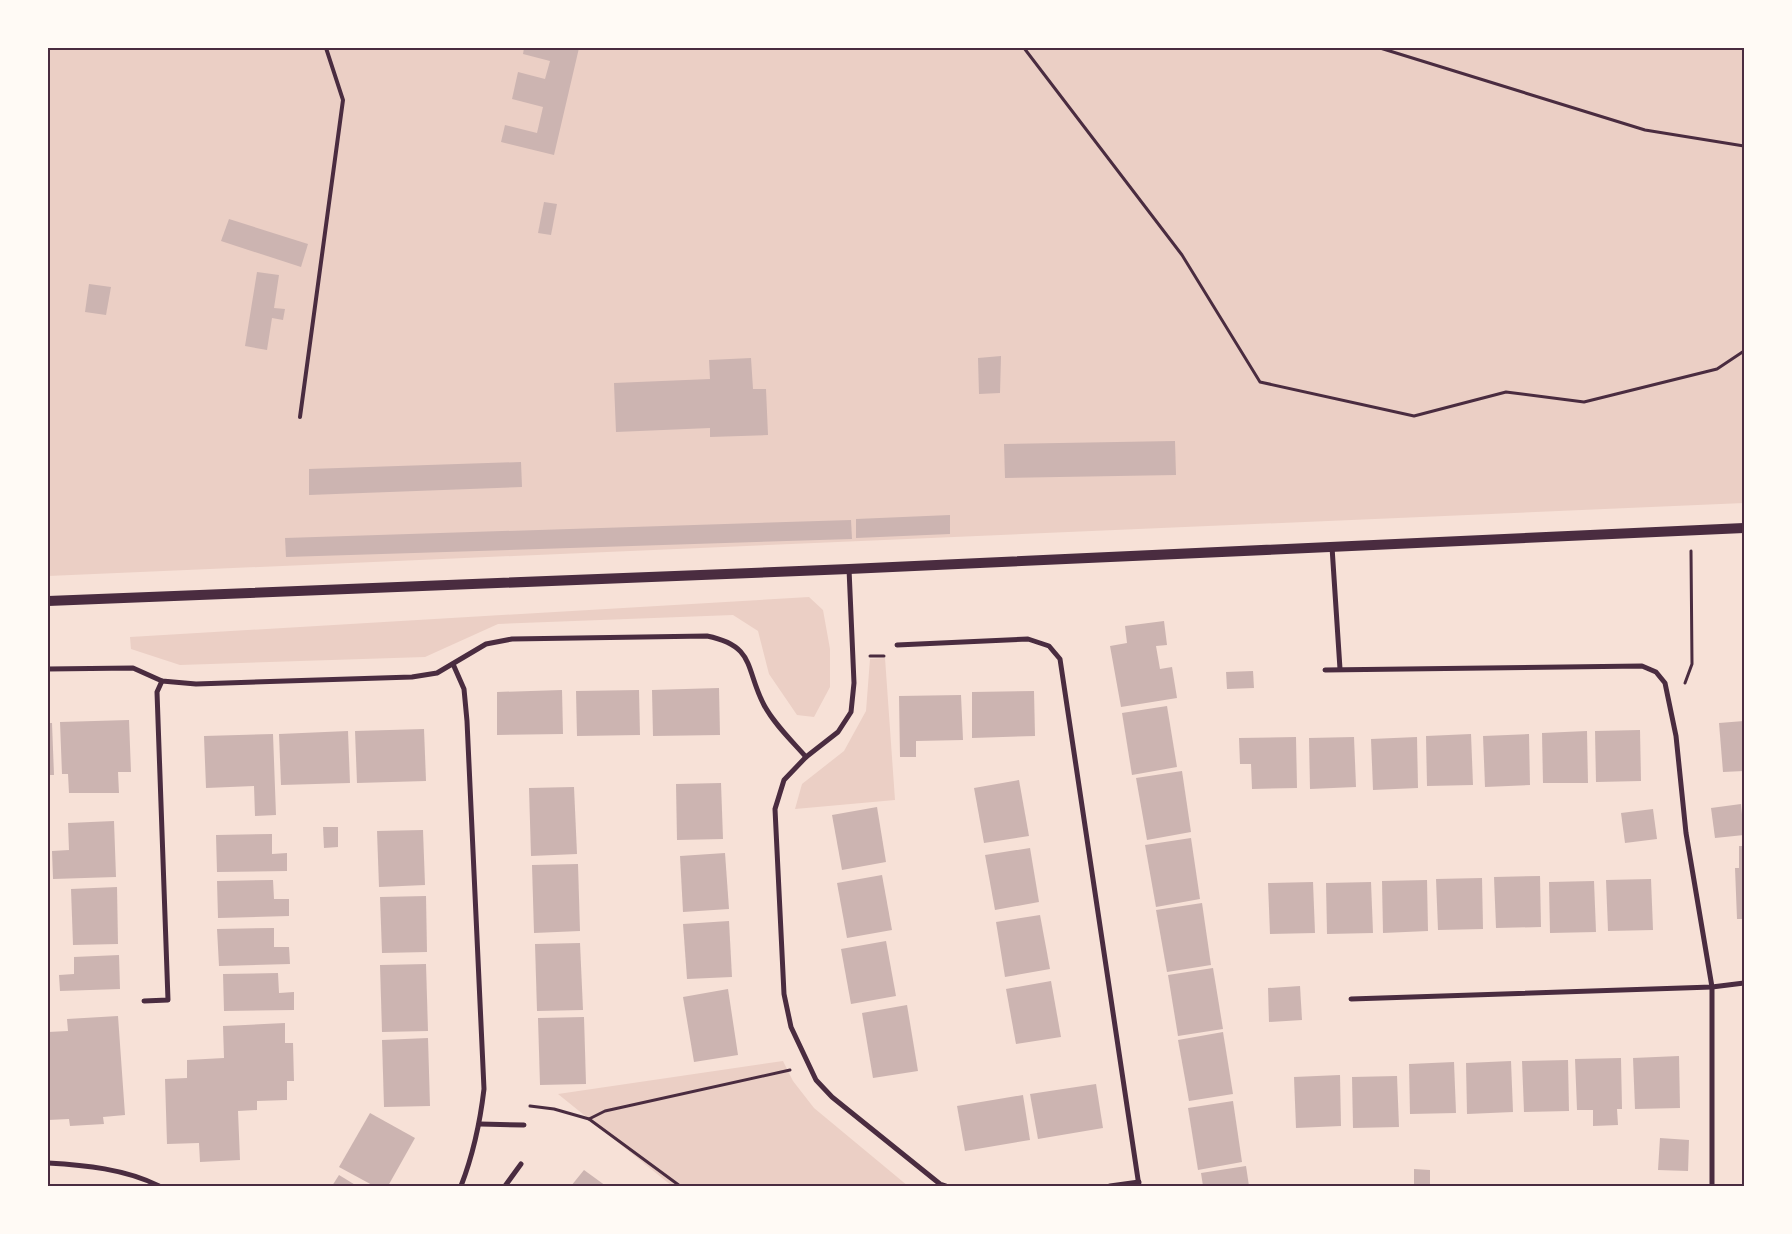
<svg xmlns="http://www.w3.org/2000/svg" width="1792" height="1234" font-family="Helvetica,sans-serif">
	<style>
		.green { fill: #ebcfc5 }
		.building { fill: #ccb4b1 }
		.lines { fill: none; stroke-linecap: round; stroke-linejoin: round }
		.path { stroke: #4a2c40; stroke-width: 3 }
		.service { stroke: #4a2c40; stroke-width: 4 }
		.minor { stroke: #4a2c40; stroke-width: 5 }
		.secondary { stroke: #4a2c40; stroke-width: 10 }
		.neatline { fill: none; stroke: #4a2c40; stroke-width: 2 }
	</style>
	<rect width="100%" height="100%" fill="#f7e1d7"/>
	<g class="green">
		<path d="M 48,48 L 1744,48 L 1744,503 L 48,576 Z"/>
		<path d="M 809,597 L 823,610 L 830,649 L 830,687 L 814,717 L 797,715 L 769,674 L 758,631 L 733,615 L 498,624 L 425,657 L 180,665 L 131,649 L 130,637 Z"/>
		<path d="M 885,658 L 895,800 L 795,809 L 802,784 L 844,751 L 866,711 L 870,659 Z"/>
		<path d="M 783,1061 L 793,1081 L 814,1108 L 908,1186 L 672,1186 L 558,1094 Z"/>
	</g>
	<g class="building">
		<path d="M 524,48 L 579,48 L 554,155 L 501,142 L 505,125 L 537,133 L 543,107 L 512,99 L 518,72 L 545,79 L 550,61 L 523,54 Z"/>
		<path d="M 544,202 L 557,204 L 551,235 L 538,233 Z"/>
		<path d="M 229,219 L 308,244 L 301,267 L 221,241 Z"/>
		<path d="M 257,272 L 279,275 L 274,308 L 285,309 L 283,320 L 272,318 L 267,350 L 245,346 Z"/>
		<path d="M 89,284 L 111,287 L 106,315 L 85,312 Z"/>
		<path d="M 1001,356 L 1000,393 L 979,394 L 978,358 Z"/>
		<path d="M 751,358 L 753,389 L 766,389 L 768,435 L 710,437 L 710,428 L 616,432 L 614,383 L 710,379 L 709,360 Z"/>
		<path d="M 1175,441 L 1176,475 L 1005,478 L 1004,444 Z"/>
		<path d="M 521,462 L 522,487 L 309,495 L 309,469 Z"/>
		<path d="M 950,515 L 950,534 L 856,538 L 856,519 Z"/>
		<path d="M 851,520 L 852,539 L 286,557 L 285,538 Z"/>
		<path d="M 1164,621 L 1167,645 L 1156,646 L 1160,669 L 1172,667 L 1177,698 L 1121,707 L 1110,646 L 1127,643 L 1125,626 Z"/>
		<path d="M 1253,671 L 1254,688 L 1227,689 L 1226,672 Z"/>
		<path d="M 719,688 L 720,735 L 653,736 L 652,690 Z"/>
		<path d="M 562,690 L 563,734 L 497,735 L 497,692 Z"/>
		<path d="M 639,690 L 640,735 L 577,736 L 576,691 Z"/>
		<path d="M 1034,691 L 1035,736 L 972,738 L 972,692 Z"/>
		<path d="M 961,695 L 963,740 L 916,741 L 916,757 L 900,757 L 899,696 Z"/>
		<path d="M 1167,706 L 1177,767 L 1132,775 L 1122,713 Z"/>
		<path d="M 129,720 L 131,772 L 118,772 L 119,793 L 69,793 L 68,774 L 62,774 L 60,722 Z"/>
		<path d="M 1744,721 L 1744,771 L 1723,772 L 1719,723 Z"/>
		<path d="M 48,723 L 52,723 L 54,775 L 48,775 Z"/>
		<path d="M 424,729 L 426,781 L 357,783 L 355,731 Z"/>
		<path d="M 1640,730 L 1641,781 L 1596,782 L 1595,731 Z"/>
		<path d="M 348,731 L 350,783 L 281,785 L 279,734 Z"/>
		<path d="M 1587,731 L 1588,783 L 1543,783 L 1542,733 Z"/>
		<path d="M 273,734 L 276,815 L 255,816 L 254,786 L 206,788 L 204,736 Z"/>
		<path d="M 1471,734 L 1473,785 L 1427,786 L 1426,736 Z"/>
		<path d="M 1529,734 L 1530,785 L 1485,787 L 1483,736 Z"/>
		<path d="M 1296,737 L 1297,788 L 1252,789 L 1251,764 L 1240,764 L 1239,738 Z"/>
		<path d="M 1354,737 L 1356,787 L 1310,789 L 1309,738 Z"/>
		<path d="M 1417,737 L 1418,788 L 1373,790 L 1371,739 Z"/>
		<path d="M 1182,771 L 1191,832 L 1147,840 L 1136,778 Z"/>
		<path d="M 1019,780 L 1029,836 L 984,843 L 974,788 Z"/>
		<path d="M 721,783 L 723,839 L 677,840 L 676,784 Z"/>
		<path d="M 574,787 L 577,854 L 531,856 L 529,788 Z"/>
		<path d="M 1741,804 L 1744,835 L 1715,838 L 1711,808 Z"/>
		<path d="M 877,807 L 886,862 L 842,870 L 832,815 Z"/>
		<path d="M 1653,809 L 1657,839 L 1625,843 L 1621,813 Z"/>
		<path d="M 114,821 L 116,877 L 53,879 L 52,851 L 69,850 L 68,823 Z"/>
		<path d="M 323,827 L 338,827 L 338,847 L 324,848 Z"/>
		<path d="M 423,830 L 425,885 L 379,887 L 377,831 Z"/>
		<path d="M 272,834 L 272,854 L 287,853 L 287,871 L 217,872 L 216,835 Z"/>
		<path d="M 1191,838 L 1200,899 L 1156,907 L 1145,845 Z"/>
		<path d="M 1739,846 L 1744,846 L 1744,919 L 1737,919 L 1735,868 L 1739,868 Z"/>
		<path d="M 1030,848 L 1039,902 L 995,910 L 985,855 Z"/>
		<path d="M 725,853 L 729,909 L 683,912 L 680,856 Z"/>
		<path d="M 578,864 L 580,931 L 534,933 L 532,865 Z"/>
		<path d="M 882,875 L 892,930 L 847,938 L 837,883 Z"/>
		<path d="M 1540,876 L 1541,927 L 1496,928 L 1494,877 Z"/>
		<path d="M 1482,878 L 1483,929 L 1438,930 L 1436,879 Z"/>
		<path d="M 1651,879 L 1653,930 L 1608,931 L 1606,880 Z"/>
		<path d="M 273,880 L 274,899 L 289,899 L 289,916 L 218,918 L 217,881 Z"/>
		<path d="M 1427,880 L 1428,931 L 1383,933 L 1382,881 Z"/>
		<path d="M 1594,881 L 1596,932 L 1550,933 L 1549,882 Z"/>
		<path d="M 1313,882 L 1315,933 L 1270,934 L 1268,883 Z"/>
		<path d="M 1371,882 L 1373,933 L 1327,934 L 1326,883 Z"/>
		<path d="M 117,887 L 118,944 L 73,945 L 71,889 Z"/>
		<path d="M 426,896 L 427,952 L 382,953 L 380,897 Z"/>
		<path d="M 1202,903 L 1211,965 L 1167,972 L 1156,910 Z"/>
		<path d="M 1040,915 L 1050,969 L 1005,977 L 996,922 Z"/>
		<path d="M 729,921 L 732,977 L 687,979 L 683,924 Z"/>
		<path d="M 274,928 L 274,947 L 289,947 L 290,964 L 219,966 L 217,929 Z"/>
		<path d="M 886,941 L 896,996 L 851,1004 L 841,949 Z"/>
		<path d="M 580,943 L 583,1010 L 537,1011 L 535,944 Z"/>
		<path d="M 119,955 L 120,989 L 60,991 L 59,975 L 74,974 L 74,957 Z"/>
		<path d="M 426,964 L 428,1031 L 382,1032 L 380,965 Z"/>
		<path d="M 1213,968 L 1223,1029 L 1178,1036 L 1168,975 Z"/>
		<path d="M 278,973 L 279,993 L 294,992 L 294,1010 L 224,1011 L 223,974 Z"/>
		<path d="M 1051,981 L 1061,1037 L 1016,1044 L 1006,989 Z"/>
		<path d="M 1300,986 L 1302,1020 L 1269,1022 L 1268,988 Z"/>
		<path d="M 728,989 L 738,1055 L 694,1062 L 683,997 Z"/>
		<path d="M 907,1005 L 918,1071 L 873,1078 L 862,1013 Z"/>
		<path d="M 118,1016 L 125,1115 L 103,1117 L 104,1124 L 70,1126 L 69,1119 L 48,1120 L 48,1032 L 68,1031 L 67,1019 Z"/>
		<path d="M 584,1017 L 586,1084 L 540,1085 L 538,1018 Z"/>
		<path d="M 285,1023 L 285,1043 L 293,1043 L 294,1081 L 287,1081 L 287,1100 L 257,1101 L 257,1110 L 238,1111 L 240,1160 L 200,1162 L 199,1143 L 167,1144 L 165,1079 L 187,1078 L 187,1060 L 224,1058 L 223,1026 Z"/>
		<path d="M 1223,1032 L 1233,1094 L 1189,1101 L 1178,1040 Z"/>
		<path d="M 428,1038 L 430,1106 L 384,1107 L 382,1040 Z"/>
		<path d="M 1679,1056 L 1680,1108 L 1635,1109 L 1633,1058 Z"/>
		<path d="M 1621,1058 L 1622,1109 L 1617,1109 L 1618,1125 L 1593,1126 L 1593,1110 L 1577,1110 L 1575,1059 Z"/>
		<path d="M 1568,1060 L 1569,1111 L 1524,1112 L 1522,1061 Z"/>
		<path d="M 1511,1061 L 1513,1112 L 1467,1114 L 1466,1063 Z"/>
		<path d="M 1454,1062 L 1456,1113 L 1410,1114 L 1409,1064 Z"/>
		<path d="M 1340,1075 L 1341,1126 L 1296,1128 L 1294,1077 Z"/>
		<path d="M 1397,1076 L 1399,1127 L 1353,1128 L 1352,1077 Z"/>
		<path d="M 1096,1084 L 1103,1128 L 1038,1139 L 1030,1094 Z"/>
		<path d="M 1023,1095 L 1030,1140 L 965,1151 L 957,1106 Z"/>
		<path d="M 1233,1101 L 1242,1162 L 1198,1170 L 1188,1108 Z"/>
		<path d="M 370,1113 L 415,1138 L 388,1186 L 374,1186 L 339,1167 Z"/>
		<path d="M 1660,1138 L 1689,1140 L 1688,1171 L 1658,1170 Z"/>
		<path d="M 1246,1166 L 1249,1186 L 1203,1186 L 1201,1173 Z"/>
		<path d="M 1414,1169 L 1430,1170 L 1430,1186 L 1414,1186 Z"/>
		<path d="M 584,1170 L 606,1186 L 571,1186 Z"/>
		<path d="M 339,1175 L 357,1186 L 332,1186 Z"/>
	</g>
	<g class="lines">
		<g class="path">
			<path d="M 1024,48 L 1182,255 L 1260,382 L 1414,416 L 1506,392 L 1584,402 L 1717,369 L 1744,351"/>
			<path d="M 1380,48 L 1645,130 L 1744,146"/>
			<path d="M 870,656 L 884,656"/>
			<path d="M 1685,683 L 1692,664 L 1691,551"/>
			<path d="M 530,1106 L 554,1109 L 589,1119 L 605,1111 L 790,1070"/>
			<path d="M 589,1119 L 680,1186"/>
		</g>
		<path class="service" d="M 300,417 L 343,100 L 326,48"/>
		<g class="minor">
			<path d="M 1332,547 L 1340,669"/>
			<path d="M 849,569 L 854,683 L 851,712 L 838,732 L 806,757 L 784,780 L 775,809 L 784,994 L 791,1027 L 816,1080 L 832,1097 L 940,1184 L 946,1186"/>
			<path d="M 897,645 L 1028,639 L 1049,646 L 1060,659 L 1139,1186"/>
			<path d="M 453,664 L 464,689 L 467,721 L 484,1089 C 480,1123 473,1155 461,1186"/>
			<path d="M 48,669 L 133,668 L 162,681 L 196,684 L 412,677 L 437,673 L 486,644 L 512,639 L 707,636 C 756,646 745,669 764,705 C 774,724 792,741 806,757"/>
			<path d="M 1325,670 L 1642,666 L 1656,672 L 1665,683 L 1676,736 L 1686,833 L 1712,987 L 1712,1186"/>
			<path d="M 1351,999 L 1712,987 L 1744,983"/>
			<path d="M 144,1001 L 168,1000 L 157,692 L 162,681"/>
			<path d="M 480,1124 L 524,1125"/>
			<path d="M 48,1163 C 84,1165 126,1169 159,1186"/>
			<path d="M 505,1186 L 521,1164"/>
			<path d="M 1110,1186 L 1139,1182"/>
		</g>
		<path class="secondary" d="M 48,601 L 849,569 L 1744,528"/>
	</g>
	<rect width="1792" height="1234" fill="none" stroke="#fffaf5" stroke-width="98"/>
	<rect x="49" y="49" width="1694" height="1136" class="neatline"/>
</svg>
